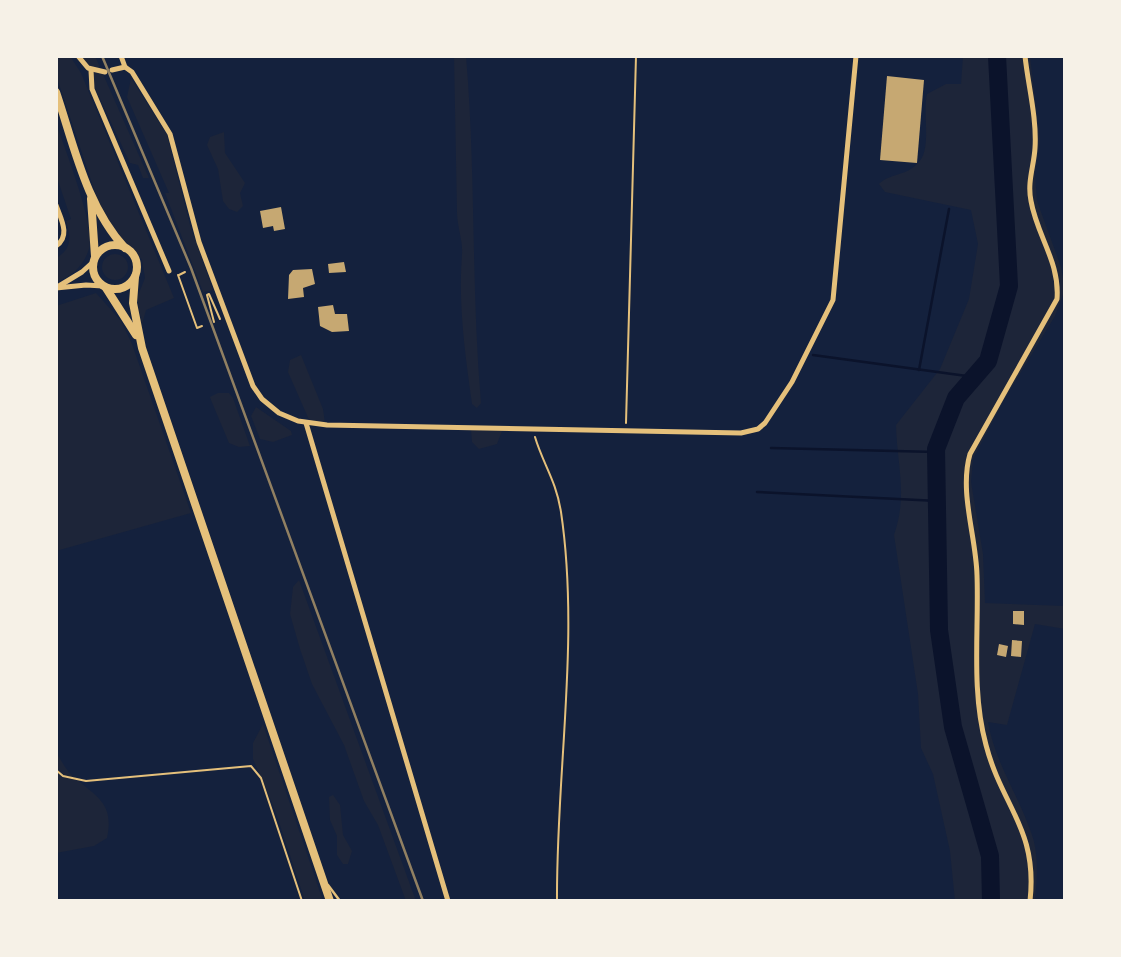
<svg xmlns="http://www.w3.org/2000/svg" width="1121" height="957" font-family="'Work Sans',sans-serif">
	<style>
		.green { fill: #1d2539 }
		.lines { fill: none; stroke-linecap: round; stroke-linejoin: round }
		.stream { stroke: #0b132b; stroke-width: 2.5 }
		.river { stroke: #0b132b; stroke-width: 18 }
		.building { fill: #c6a872 }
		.path { stroke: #e5c07b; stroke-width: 2 }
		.service { stroke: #e5c07b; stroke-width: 2.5 }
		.minor { stroke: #e5c07b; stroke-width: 5 }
		.primary { stroke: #e5c07b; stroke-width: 8 }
		.rail { stroke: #918062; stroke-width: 2.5 }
	</style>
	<rect width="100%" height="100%" fill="#14213d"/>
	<g class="green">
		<path d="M 56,56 L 70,56 L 81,73 L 174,298 L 146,310 L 142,325 L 137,298 L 145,278 L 142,260 L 134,249 L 117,236 L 99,204 L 56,75 Z"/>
		<path d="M 80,56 L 95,56 L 149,178 L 143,178 L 138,165 L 130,163 Z"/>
		<path d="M 454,56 L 466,56 C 476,172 471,287 481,403 L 477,408 L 472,404 C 465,354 458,304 462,254 C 463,241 457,226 457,212 C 456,160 455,108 454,56 Z"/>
		<path d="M 963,56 L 1030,56 L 1040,141 L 1035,174 L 1037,201 L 1061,267 L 1065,289 L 1055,316 L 1004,400 L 973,459 L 971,482 L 983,554 L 985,603 L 1065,606 L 1065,629 L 1035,624 L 1007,725 L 988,722 C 995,763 1019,796 1032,835 C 1039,855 1037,880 1035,901 L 955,901 L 950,851 L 933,774 L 921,748 L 918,694 L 894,535 C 908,494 897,466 896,425 L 940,369 L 969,299 L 978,244 L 971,210 L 885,192 L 879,184 C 890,173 906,176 917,164 C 933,150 922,114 927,94 L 946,84 L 961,84 Z"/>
		<path d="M 131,78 L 167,135 L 190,225 L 213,290 L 203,292 L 165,193 L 169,193 L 127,97 Z"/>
		<path d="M 56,123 C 64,147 96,227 89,249 C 84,265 72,277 56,282 L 56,258 C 72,250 71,236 66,221 L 71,219 L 56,175 Z"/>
		<path d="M 224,132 L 225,153 L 245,183 L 240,193 L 243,206 L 237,212 L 229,209 L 223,201 L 218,169 L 207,145 L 210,137 Z"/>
		<circle cx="115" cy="267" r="13"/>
		<path d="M 96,293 L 121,321 L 132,344 L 191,513 L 56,551 L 56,306 Z"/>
		<path d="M 301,355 L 323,409 L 325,423 L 310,422 L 288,372 L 290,360 Z"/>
		<path d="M 218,393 L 229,393 L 233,398 L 250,446 L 239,447 L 229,443 L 211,400 L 210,397 Z"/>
		<path d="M 256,407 L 291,431 L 292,435 L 273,442 L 260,439 L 251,416 Z"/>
		<path d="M 471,430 L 502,431 L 497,444 L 479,449 L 472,442 Z"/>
		<path d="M 299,580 L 416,901 L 406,901 L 378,825 L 364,801 L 344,745 L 312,684 L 300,649 L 290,614 L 293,587 Z"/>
		<path d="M 263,724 L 323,901 L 305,901 L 275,810 L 253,759 L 253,743 Z"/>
		<path d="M 56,752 C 62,762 67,772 76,779 C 99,798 114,805 107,838 L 94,846 L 56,853 Z"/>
		<path d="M 333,795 L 340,805 L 343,835 L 352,851 L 348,864 L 343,864 L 337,855 L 337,836 L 330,820 L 329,797 Z"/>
	</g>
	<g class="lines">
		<g class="stream">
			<path d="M 813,355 L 974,377"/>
			<path d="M 919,370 L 949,209"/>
			<path d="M 771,448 L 936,452"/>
			<path d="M 757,492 L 938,501"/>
		</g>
		<path class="river" d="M 991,901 L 990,856 L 953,727 L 939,630 L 936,449 L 956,398 L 988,361 L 1009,286 L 997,56"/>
	</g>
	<g class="building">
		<path d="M 887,76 L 924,80 L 917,163 L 880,160 Z"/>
		<path d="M 281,207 L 285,229 L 274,231 L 273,226 L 263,228 L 260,211 Z"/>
		<path d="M 344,262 L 346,272 L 329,273 L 328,264 Z"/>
		<path d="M 312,269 L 315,284 L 303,288 L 304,297 L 288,299 L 289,275 L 293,270 Z"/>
		<path d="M 333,305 L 335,314 L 347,314 L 349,331 L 332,332 L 320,326 L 318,307 Z"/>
		<path d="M 1013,611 L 1024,611 L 1024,625 L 1013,624 Z"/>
		<path d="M 1012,640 L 1022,641 L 1021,657 L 1011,656 Z"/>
		<path d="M 999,644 L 1008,646 L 1006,657 L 997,655 Z"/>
	</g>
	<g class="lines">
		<g class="path">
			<path d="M 178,275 L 197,328 L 202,326"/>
			<path d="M 179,275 L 185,272"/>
			<path d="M 214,322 L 207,295 L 209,294 L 220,319"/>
			<path d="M 626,423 L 636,56"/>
			<path d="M 535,437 C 543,464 556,480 561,512 C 580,640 556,772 557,901"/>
			<path d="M 56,770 L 63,776 L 86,781 L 251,766 L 261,778 L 302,901"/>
		</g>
		<path class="service" d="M 328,885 L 340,901"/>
		<g class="minor">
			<path d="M 78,56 L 88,68 L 105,72"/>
			<path d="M 121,56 L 125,67"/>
			<path d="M 1025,56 C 1028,85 1037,118 1035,148 C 1034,166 1027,182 1031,201 C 1037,236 1060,262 1057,299 L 970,454 C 959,492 976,536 977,575 C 979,631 971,691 986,745 C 1002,807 1038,829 1030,901"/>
			<path d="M 91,70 L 92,89 L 169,271"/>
			<path d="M 112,70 L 125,67 L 132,72 L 170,134 L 199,242 L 253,386 L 262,399 L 279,413 L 298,421 L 327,425 L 741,433 L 758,429 L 765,423 L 792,382 L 833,300 L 856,56"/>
			<path d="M 56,205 C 61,219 71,236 56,246"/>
			<path d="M 59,286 L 82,272 L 93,262"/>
			<path d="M 56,288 L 86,285 L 103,286"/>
			<path d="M 306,423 L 448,901"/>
		</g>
		<g class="primary">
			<path d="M 56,92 C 74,145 86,206 125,248"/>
			<path d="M 91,199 L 95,256"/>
			<circle cx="115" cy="267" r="22"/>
			<path d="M 135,277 L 133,303 L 142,348 L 330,901"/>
			<path d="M 106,288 L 136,335"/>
		</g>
		<path class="rail" d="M 102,56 L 191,268 L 423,901"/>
	</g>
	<rect width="1121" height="957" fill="none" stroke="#f6f1e7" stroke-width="116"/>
</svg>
